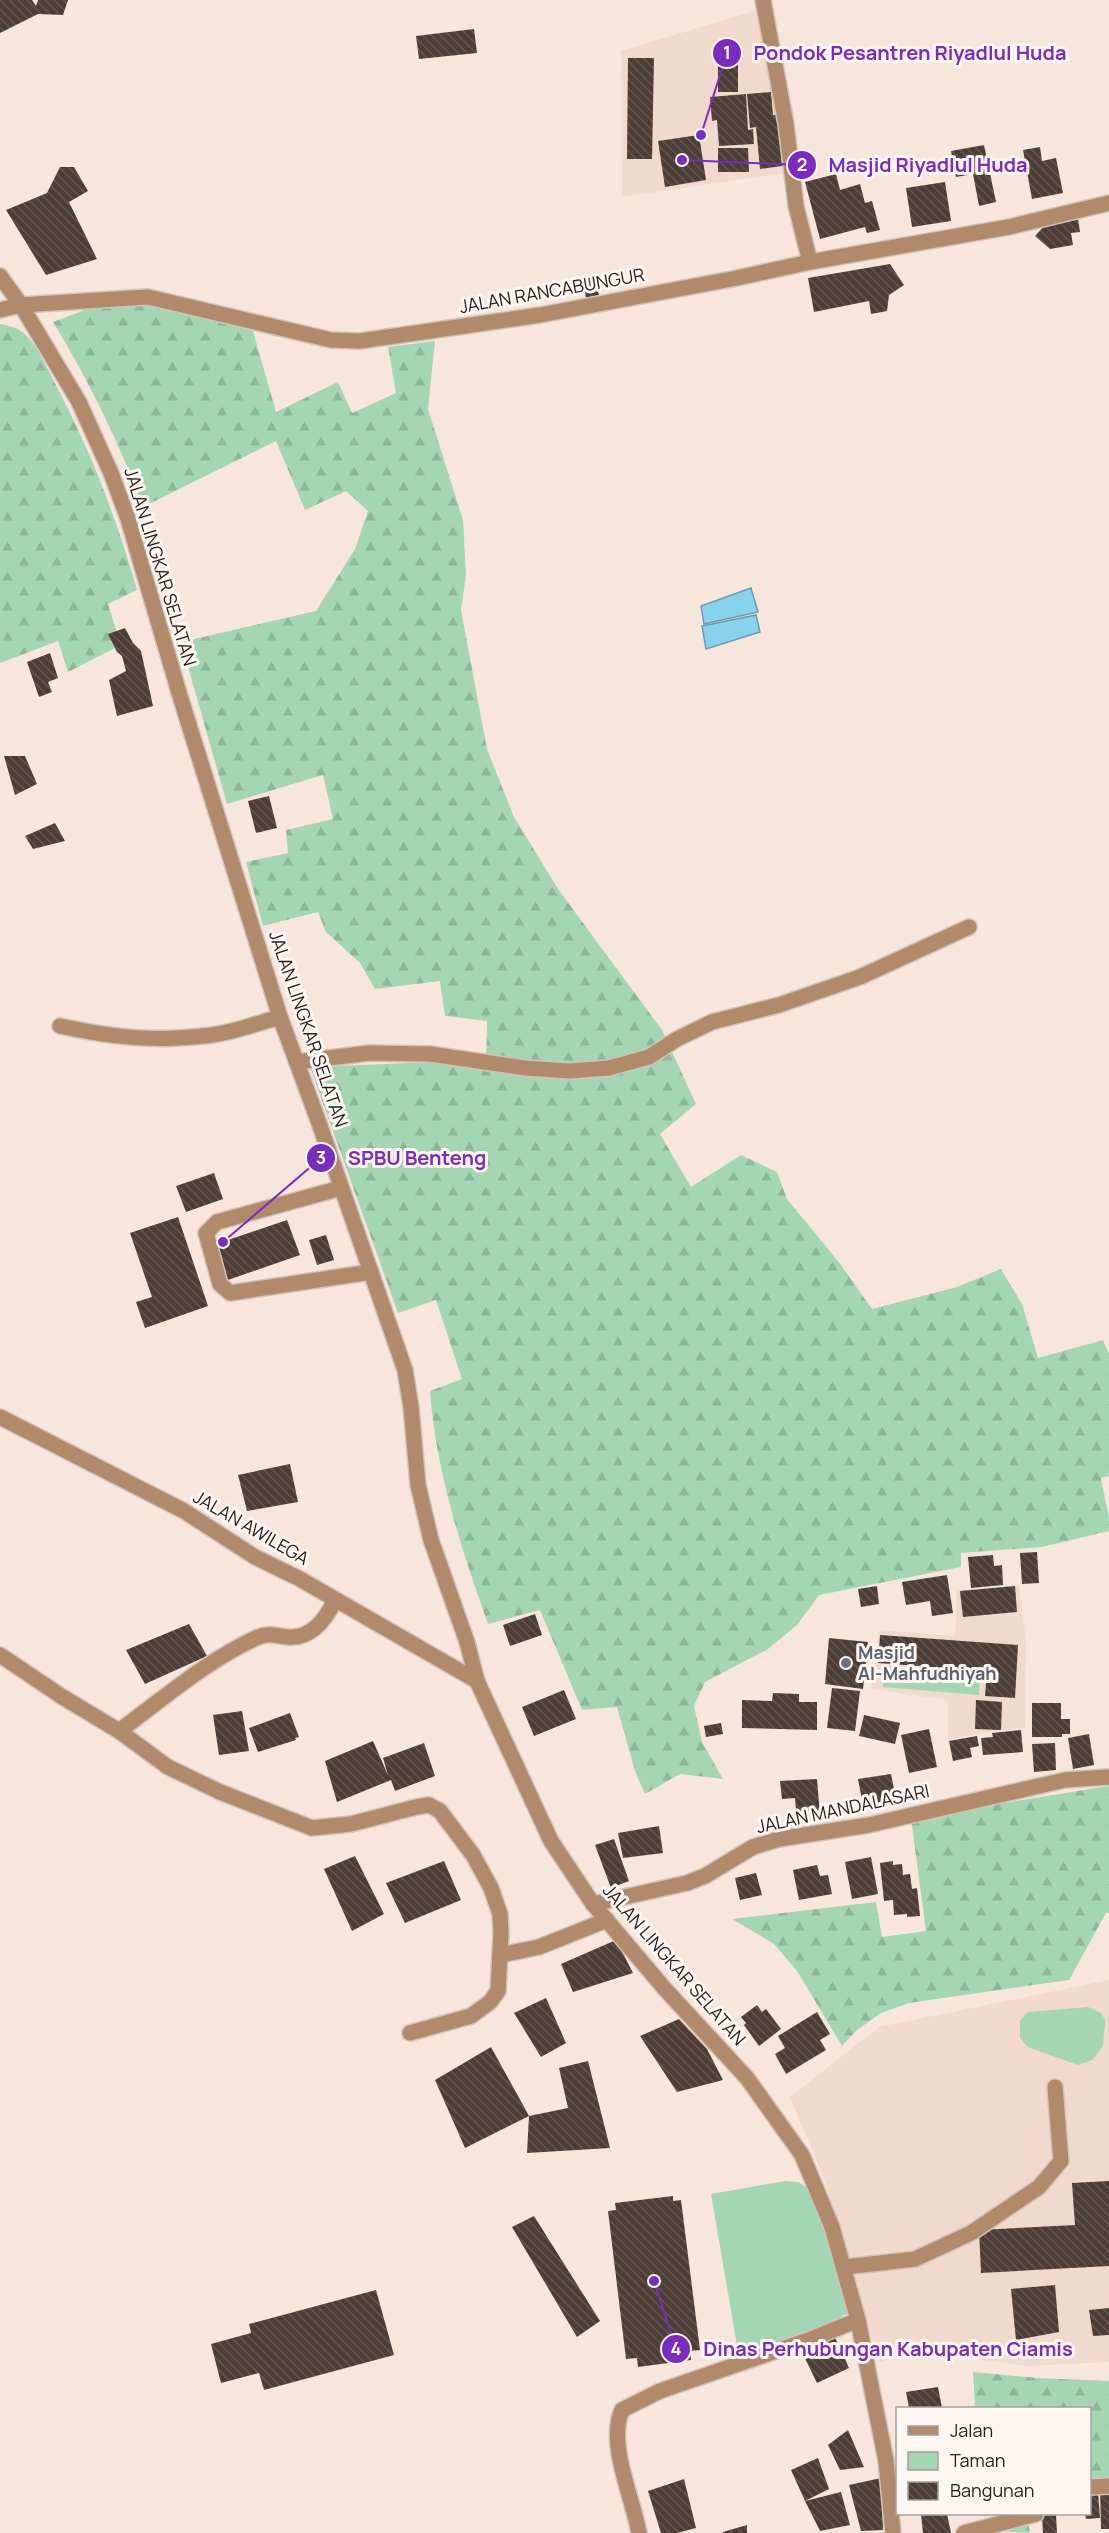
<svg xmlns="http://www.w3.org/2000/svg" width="1109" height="2533" font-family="Manrope,sans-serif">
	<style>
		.built { fill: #f2d9cd }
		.green { fill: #a4d6b4 }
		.forest { fill: url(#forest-firs) }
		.water { fill: #88d2ee; stroke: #6a9cae; stroke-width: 1.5 }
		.building { fill: url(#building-back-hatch) }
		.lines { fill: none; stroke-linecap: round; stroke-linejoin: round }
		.minor-casing { stroke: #d2c2ba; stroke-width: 18 }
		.minor { stroke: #b08a6a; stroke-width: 15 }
		.worship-dot { fill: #6b7280; stroke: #fdf6f2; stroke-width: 2 }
		.labels { text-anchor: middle; stroke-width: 6; stroke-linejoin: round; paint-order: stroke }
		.street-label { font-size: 18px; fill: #241d1a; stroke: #fdf6f2 }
		.worship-label { font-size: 18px; font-weight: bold; fill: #5b616d; stroke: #fdf6f2; text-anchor: start }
		.leader { fill: none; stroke: #7b2cbf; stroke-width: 2 }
		.callout-dot { fill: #7b2cbf; stroke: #fdf6f2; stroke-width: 2 }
		.mark-label { font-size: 18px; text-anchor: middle; font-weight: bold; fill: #fff }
		.callout-label { font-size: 20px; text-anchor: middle; font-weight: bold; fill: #7b2cbf; stroke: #fdf6f2; stroke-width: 6; stroke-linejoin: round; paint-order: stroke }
	</style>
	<defs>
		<pattern id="forest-firs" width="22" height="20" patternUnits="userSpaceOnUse" patternTransform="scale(1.5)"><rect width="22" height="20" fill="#a4d6b4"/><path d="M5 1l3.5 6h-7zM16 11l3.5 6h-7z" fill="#8db79a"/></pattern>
		<pattern id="building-back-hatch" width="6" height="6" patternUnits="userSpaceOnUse" patternTransform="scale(1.5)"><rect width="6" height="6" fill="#4c3e37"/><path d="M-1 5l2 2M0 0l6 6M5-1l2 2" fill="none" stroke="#635751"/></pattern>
	</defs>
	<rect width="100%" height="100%" fill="#f8e6dd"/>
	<g class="built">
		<path d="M 757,10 L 775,89 L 785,173 L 622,197 L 621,51 Z"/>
		<path d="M 1019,1585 L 1026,1641 L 1025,1728 L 979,1733 L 948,1740 L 948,1700 L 871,1689 L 879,1630 L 955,1636 L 957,1591 Z"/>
		<path d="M 1109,1980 L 1109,2362 L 1028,2366 L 976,2359 L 932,2347 L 879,2362 L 824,2179 L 790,2097 L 879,2027 Z"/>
	</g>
	<g class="green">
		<path d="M 885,1667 L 980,1675 L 979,1695 L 883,1687 Z"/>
		<path d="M 1088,2007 L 1101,2013 L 1105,2020 L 1103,2046 L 1092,2060 L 1078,2065 L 1028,2047 L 1020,2038 L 1020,2021 L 1028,2012 Z"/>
		<path d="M 785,2181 L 799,2182 L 812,2192 L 851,2314 L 843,2315 L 835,2325 L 739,2357 L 711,2194 Z"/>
	</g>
	<g class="forest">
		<path d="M 152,303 L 253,331 L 276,412 L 338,382 L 352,413 L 396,393 L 388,347 L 435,341 L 428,409 L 463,520 L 466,575 L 461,610 L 487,749 L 514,817 L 558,889 L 662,1030 L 696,1104 L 660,1134 L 691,1187 L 741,1155 L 777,1172 L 787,1199 L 838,1261 L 872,1309 L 957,1287 L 1001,1269 L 1022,1304 L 1038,1358 L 1103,1340 L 1109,1354 L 1109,1476 L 1101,1478 L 1109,1518 L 1109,1531 L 1042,1547 L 961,1553 L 961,1567 L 819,1595 L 797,1625 L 768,1649 L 705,1682 L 694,1706 L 702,1742 L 723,1779 L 680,1774 L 645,1794 L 635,1771 L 617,1707 L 582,1710 L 540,1610 L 488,1624 C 461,1548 436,1472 430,1391 L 462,1379 L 436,1300 L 398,1313 L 310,1067 L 435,1062 L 486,1068 L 487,1021 L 445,1016 L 440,981 L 375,989 L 360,963 L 326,932 L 318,912 L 263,926 L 246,862 L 288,853 L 286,830 L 333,819 L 323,775 L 227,804 L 181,642 L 316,611 L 355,549 L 368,511 L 346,491 L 305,510 L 276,441 L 143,507 C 119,442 89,381 53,322 L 90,308 Z"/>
		<path d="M 0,324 C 10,326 17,327 25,334 C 39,348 49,372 58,389 C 92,454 117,520 137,590 L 108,604 L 121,645 L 68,672 L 58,641 L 0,663 Z"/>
		<path d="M 1109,1786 L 1109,1913 L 1106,1913 L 1069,1980 L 909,2003 L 881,2013 L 857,2030 L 842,2046 L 797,1971 L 774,1944 L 732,1919 L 876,1902 L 882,1937 L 926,1931 L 911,1818 Z"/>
		<path d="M 973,2372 L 1038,2378 L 1109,2381 L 1109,2483 L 1090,2483 L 1090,2408 L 975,2408 Z"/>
		<path d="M 1028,2522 L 1030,2533 L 997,2531 Z"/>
	</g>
	<g class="water">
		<path d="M 751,588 L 758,612 L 704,624 L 701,606 Z"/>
		<path d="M 756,615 L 760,632 L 706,649 L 702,626 Z"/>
	</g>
	<g class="building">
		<path d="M 0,0 L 32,0 L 36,6 L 38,0 L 68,0 L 63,15 L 38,14 L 0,33 Z"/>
		<path d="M 474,29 L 477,53 L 419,59 L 416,36 Z"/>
		<rect x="718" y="49" width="20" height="43"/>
		<path d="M 628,58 L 654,58 L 652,159 L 627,159 Z"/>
		<path d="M 771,92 L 773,115 L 777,115 L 782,166 L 760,169 L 756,127 L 750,128 L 747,94 Z"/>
		<path d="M 746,94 L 748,130 L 753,129 L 754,144 L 719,146 L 717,120 L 712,121 L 710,97 Z"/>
		<path d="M 699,135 L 706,180 L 665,187 L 658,141 Z"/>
		<path d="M 984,145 L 996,202 L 979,206 L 973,174 L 956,177 L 951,151 Z"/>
		<path d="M 1040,147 L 1042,161 L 1056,158 L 1063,193 L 1032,199 L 1023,150 Z"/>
		<path d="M 718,148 L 748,148 L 749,172 L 718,172 Z"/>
		<path d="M 60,167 L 74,167 L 88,191 L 69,202 L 97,259 L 46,275 L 6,210 L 47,193 Z"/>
		<path d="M 836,174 L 840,190 L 860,184 L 865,203 L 872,201 L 880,230 L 867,233 L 865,227 L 820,239 L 805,182 Z"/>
		<path d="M 945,182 L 951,221 L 912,227 L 906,188 Z"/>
		<path d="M 1078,219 L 1080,232 L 1071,233 L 1073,245 L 1050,249 L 1035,236 L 1046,224 Z"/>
		<path d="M 890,264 L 904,285 L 889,295 L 887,311 L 871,314 L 869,301 L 814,312 L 808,278 Z"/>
		<path d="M 595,277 L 599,295 L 586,298 L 583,279 Z"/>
		<path d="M 125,628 L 133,643 L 141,651 L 153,706 L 117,716 L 109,680 L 126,671 L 122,656 L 117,652 L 108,634 Z"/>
		<path d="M 50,653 L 58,678 L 48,682 L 52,692 L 39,697 L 27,662 Z"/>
		<path d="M 4,756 L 25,756 L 37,784 L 15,795 Z"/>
		<path d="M 269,796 L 277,828 L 256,833 L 248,801 Z"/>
		<path d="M 55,823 L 65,841 L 33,849 L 25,836 Z"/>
		<path d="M 214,1173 L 223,1199 L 186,1212 L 176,1186 Z"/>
		<path d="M 178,1217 L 208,1306 L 145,1328 L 136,1302 L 152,1297 L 130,1233 Z"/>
		<path d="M 287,1220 L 300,1255 L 225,1281 L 213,1245 Z"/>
		<path d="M 326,1235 L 334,1260 L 317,1265 L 309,1240 Z"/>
		<path d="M 290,1464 L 298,1502 L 247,1511 L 238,1475 Z"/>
		<path d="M 1037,1552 L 1039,1583 L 1022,1584 L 1020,1553 Z"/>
		<path d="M 993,1555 L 994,1566 L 1002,1565 L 1003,1585 L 971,1588 L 968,1557 Z"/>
		<path d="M 947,1575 L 953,1613 L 932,1616 L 930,1601 L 906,1605 L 902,1582 Z"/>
		<path d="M 877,1586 L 879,1604 L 861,1607 L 858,1589 Z"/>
		<path d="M 1015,1586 L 1017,1612 L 963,1617 L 960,1591 Z"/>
		<path d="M 535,1614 L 542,1635 L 510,1646 L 503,1625 Z"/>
		<path d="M 189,1624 L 207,1656 L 145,1684 L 126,1650 Z"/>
		<path d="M 880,1635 L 1018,1645 L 1015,1698 L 985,1696 L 987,1671 L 878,1663 Z"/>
		<path d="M 829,1638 L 868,1642 L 863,1689 L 825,1684 Z"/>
		<path d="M 832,1688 L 860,1691 L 855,1731 L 827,1728 Z"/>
		<path d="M 564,1690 L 576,1719 L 534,1736 L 522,1707 Z"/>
		<path d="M 773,1693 L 799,1694 L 799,1702 L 817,1702 L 817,1730 L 742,1728 L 742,1700 L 772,1701 Z"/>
		<path d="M 976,1700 L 1002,1702 L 1001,1730 L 975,1729 Z"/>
		<path d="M 1032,1703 L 1061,1703 L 1061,1719 L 1070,1719 L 1070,1734 L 1062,1734 L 1062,1737 L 1032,1737 Z"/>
		<path d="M 242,1711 L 249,1751 L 219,1755 L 213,1715 Z"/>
		<path d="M 290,1713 L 299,1737 L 295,1738 L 296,1740 L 258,1752 L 249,1728 Z"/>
		<path d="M 864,1715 L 900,1723 L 895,1744 L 859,1736 Z"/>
		<path d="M 721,1723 L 723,1734 L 706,1737 L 704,1726 Z"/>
		<path d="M 929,1729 L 937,1767 L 909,1773 L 901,1735 Z"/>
		<path d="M 1021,1730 L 1023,1752 L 983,1755 L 981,1738 L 993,1737 L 992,1733 Z"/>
		<path d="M 1089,1734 L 1094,1765 L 1073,1769 L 1068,1738 Z"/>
		<path d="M 977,1736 L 979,1746 L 970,1748 L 972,1757 L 953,1761 L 949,1741 Z"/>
		<path d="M 373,1741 L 388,1775 L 383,1758 L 424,1743 L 435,1776 L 395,1791 L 391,1780 L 337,1802 L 325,1761 Z"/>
		<path d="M 1055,1743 L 1056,1770 L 1034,1772 L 1032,1744 Z"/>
		<path d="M 891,1774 L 896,1799 L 863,1805 L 858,1779 Z"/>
		<path d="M 817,1779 L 820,1815 L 811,1816 L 811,1821 L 797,1822 L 795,1798 L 782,1799 L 780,1781 Z"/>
		<path d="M 659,1826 L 663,1853 L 623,1858 L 618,1833 Z"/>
		<path d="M 614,1839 L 629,1881 L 611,1888 L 595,1845 Z"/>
		<path d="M 355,1856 L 384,1914 L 352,1931 L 324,1869 Z"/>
		<path d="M 871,1857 L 878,1894 L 852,1899 L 845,1862 Z"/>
		<path d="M 444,1861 L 461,1900 L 405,1923 L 386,1883 Z"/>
		<path d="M 893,1861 L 893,1865 L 902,1864 L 903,1875 L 910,1874 L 912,1889 L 917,1888 L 920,1916 L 907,1917 L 907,1914 L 894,1915 L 893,1900 L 884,1901 L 880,1863 Z"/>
		<path d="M 817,1865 L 820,1876 L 828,1875 L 832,1894 L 799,1900 L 793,1870 Z"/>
		<path d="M 756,1873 L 762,1895 L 740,1900 L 735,1878 Z"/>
		<path d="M 616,1940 L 633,1973 L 573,1992 L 561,1964 Z"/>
		<path d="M 546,1998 L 566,2043 L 541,2057 L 514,2013 Z"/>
		<path d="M 757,2005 L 762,2012 L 766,2009 L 781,2029 L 759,2046 L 744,2025 L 746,2023 L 741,2017 Z"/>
		<path d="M 817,2012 L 830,2034 L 820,2040 L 826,2050 L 786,2074 L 775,2054 L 785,2048 L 778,2036 Z"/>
		<path d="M 679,2019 L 707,2049 L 723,2080 L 677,2092 L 640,2036 Z"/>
		<path d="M 491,2047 L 529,2116 L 465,2148 L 435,2080 Z"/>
		<path d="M 588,2061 L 610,2148 L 527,2153 L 529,2116 L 568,2108 L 559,2068 Z"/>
		<path d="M 1109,2181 L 1109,2266 L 981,2273 L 979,2230 L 1075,2225 L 1072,2183 Z"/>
		<path d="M 673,2196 L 673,2201 L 681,2200 L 700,2350 L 690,2351 L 691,2360 L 638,2367 L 637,2358 L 626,2359 L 608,2211 L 616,2210 L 615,2203 Z"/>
		<path d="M 534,2216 L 600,2321 L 577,2337 L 512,2227 Z"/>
		<path d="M 1055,2285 L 1059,2332 L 1016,2340 L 1011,2289 Z"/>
		<path d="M 376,2290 L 394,2355 L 264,2390 L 259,2373 L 221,2383 L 211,2344 L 251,2333 L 249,2324 Z"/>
		<path d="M 1109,2308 L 1109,2335 L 1093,2336 L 1089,2310 Z"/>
		<path d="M 833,2333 L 849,2368 L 817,2383 L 800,2348 Z"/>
		<path d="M 938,2387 L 942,2408 L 909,2408 L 906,2392 Z"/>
		<path d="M 848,2430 L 864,2467 L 840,2470 L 828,2445 Z"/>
		<path d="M 818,2458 L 829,2489 L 805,2501 L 791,2470 Z"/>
		<path d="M 881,2478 L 883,2530 L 861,2531 L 849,2485 Z"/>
		<path d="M 684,2479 L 696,2528 L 677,2533 L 661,2533 L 648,2491 Z"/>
		<path d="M 1100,2487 L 1109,2487 L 1109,2529 L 1101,2529 Z"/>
		<path d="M 841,2492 L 850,2525 L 820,2531 L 805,2501 Z"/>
		<path d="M 1090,2492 L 1098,2492 L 1100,2518 L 1086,2519 L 1085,2514 L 1090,2514 Z"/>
		<path d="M 921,2514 L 947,2514 L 951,2533 L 923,2533 Z"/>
		<path d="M 1056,2515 L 1057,2533 L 1043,2533 L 1042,2516 Z"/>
		<path d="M 747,2525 L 747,2533 L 723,2533 L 723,2532 Z"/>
	</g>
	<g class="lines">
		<g class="minor-casing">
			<g id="minor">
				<path d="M 763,0 L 786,124 L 796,206 L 810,262"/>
				<path d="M 0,276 L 21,305 L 79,402 L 111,473 L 128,519 L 180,696 L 280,1017 L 319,1123 L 405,1370 L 411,1407 L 418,1485 L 431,1540 L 467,1642 L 477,1681 L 551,1841 L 593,1904 L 664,1988 L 747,2078 L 802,2155 L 832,2227 L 858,2320 L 886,2461 L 893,2533"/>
				<path d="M 0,310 L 21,305 L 148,297 L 331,340 L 360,341 L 540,315 L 737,278 L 810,262 L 1009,227 L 1109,203"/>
				<path d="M 60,1026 C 114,1038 157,1042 212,1035 C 235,1032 258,1023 280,1017"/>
				<path d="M 297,1062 L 369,1053 L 430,1054 L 525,1068 L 569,1071 L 609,1068 L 649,1057 L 677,1039 L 712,1022 L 779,1005 L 860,977 L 969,927"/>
				<path d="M 341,1188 L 217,1222 L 206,1233 L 220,1284 L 230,1293 L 371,1272"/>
				<path d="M 0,1417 L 184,1511 L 255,1557 L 300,1579 L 477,1681"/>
				<path d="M 0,1655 L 61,1696 L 119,1731 L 168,1767 L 220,1792 L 312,1828 L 351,1824 L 416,1807 L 429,1805 L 440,1811 L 473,1855 L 491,1888 L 500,1914 L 501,1933 L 498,1991 L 490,2002 L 471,2016 L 410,2033"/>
				<path d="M 119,1731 C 163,1699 206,1661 256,1638 C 268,1632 276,1636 288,1637 C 312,1639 326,1619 335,1600"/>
				<path d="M 593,1904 L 687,1883 L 705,1876 L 753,1847 L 779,1839 L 869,1825 L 1065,1780 L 1109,1777"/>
				<path d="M 501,1955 L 539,1947 L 607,1920"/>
				<path d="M 845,2267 L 915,2259 L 971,2233 L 1039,2187 L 1061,2161 L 1055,2087"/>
				<path d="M 1090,2487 L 1109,2486"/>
				<path d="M 639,2533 C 633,2498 607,2444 622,2410 L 660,2391 L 811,2339 L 858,2320"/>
				<path d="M 964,2533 L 1036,2514"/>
			</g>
		</g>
		<use href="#minor" class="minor"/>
	</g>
	<circle class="worship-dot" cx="846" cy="1663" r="6"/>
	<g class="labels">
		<g class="street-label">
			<text transform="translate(552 291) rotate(-10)" y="6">JALAN RANCABUNGUR</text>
			<text transform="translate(160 567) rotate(73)" y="6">JALAN LINGKAR SELATAN</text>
			<text transform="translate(308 1029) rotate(71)" y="6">JALAN LINGKAR SELATAN</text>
			<text transform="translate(251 1528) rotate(30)" y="6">JALAN AWILEGA</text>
			<text transform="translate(843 1809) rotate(-12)" y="6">JALAN MANDALASARI</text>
			<text transform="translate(674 1965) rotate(49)" y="6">JALAN LINGKAR SELATAN</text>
		</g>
		<g class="worship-label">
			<text x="858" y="1659">Masjid<tspan x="858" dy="21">Al-Mahfudhiyah</tspan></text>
		</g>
	</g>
	<path class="leader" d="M701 135L727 53M682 160L802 165M223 1242L321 1158M654 2281L676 2349"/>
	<g class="callout-dot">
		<circle cx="701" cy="135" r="6"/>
		<circle cx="682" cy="160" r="6"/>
		<circle cx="223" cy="1242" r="6"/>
		<circle cx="654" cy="2281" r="6"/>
		<circle cx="727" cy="53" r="15"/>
		<circle cx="802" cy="165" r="15"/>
		<circle cx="321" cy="1158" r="15"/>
		<circle cx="676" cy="2349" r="15"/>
	</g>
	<g class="mark-label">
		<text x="727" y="59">1</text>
		<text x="802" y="171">2</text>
		<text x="321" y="1164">3</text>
		<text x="676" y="2355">4</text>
	</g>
	<g class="callout-label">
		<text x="910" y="60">Pondok Pesantren Riyadlul Huda</text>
		<text x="928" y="172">Masjid Riyadlul Huda</text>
		<text x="417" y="1165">SPBU Benteng</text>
		<text x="888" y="2356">Dinas Perhubungan Kabupaten Ciamis</text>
	</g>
	<rect x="896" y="2407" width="195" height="108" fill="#fdf6f2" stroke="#a69f9c" stroke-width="1.5"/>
	<rect x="908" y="2426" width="30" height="9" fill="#b08a6a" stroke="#a69f9c" stroke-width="1.5"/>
	<text x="950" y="2437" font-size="18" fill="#241d1a">Jalan</text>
	<rect x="908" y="2452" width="30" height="18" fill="#a4d6b4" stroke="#a69f9c" stroke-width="1.5"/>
	<text x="950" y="2467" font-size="18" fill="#241d1a">Taman</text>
	<rect x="908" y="2482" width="30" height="18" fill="url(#building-back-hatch)" stroke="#a69f9c" stroke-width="1.5"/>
	<text x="950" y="2497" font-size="18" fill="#241d1a">Bangunan</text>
</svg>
